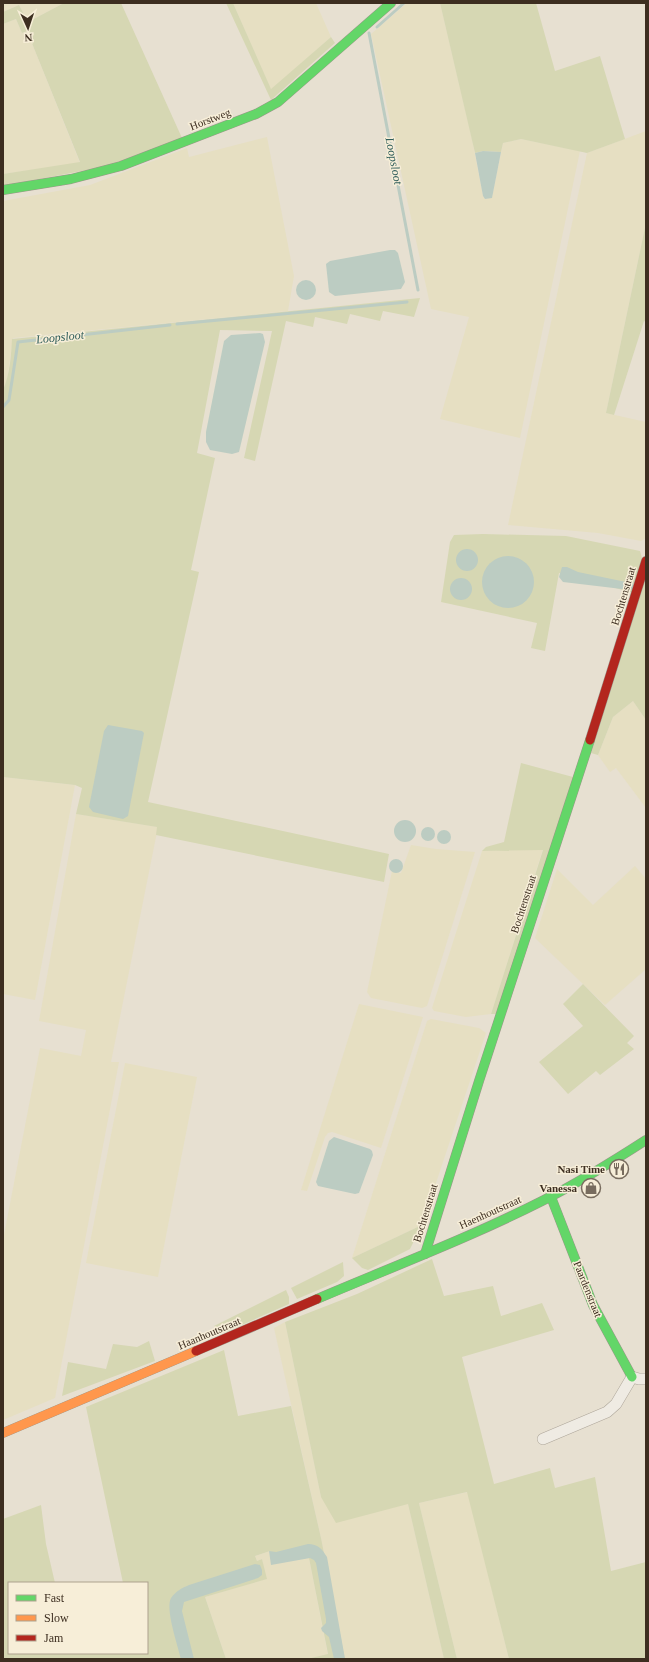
<svg xmlns="http://www.w3.org/2000/svg" width="649" height="1662" font-family="'Times New Roman',serif">
	<style>
		.farmland { fill: #e6dfc2 }
		.green { fill: #d6d7b3 }
		.water { fill: #bcccc2 }
		.lines { fill: none; stroke-linecap: round; stroke-linejoin: round }
		.stream { stroke: #bcccc2; stroke-width: 3 }
		.street-casing { stroke: #ada599; stroke-width: 12 }
		.fast-casing { stroke: #9c958a; stroke-width: 10 }
		.slow-casing { stroke: #9c958a; stroke-width: 10 }
		.jam-casing { stroke: #9c958a; stroke-width: 10 }
		.street { stroke: #efebe3; stroke-width: 11 }
		.fast { stroke: #63d668; stroke-width: 9 }
		.slow { stroke: #ff974d; stroke-width: 9 }
		.jam { stroke: #b3261e; stroke-width: 9 }
		.labels { text-anchor: middle; stroke-width: 3; stroke-linejoin: round; paint-order: stroke }
		.street-label { font-size: 11px; fill: #3d2e20; stroke: #f7eed8 }
		.poi-label { font-size: 11px; font-weight: bold; fill: #3d2e20; stroke: #f7eed8; text-anchor: end }
		.water-label { font-size: 12px; font-style: italic; fill: #2f5d5a; stroke: #f7eed8 }
	</style>
	<rect width="100%" height="100%" fill="#e7e0d1"/>
	<g class="farmland">
		<path d="M 3,3 L 64,3 L 28,22 L 19,5 L 3,12 Z"/>
		<path d="M 233,3 L 316,3 L 331,37 L 271,90 Z"/>
		<path d="M 407,3 L 440,3 L 472,139 L 483,196 L 485,199 L 492,197 L 503,143 L 521,139 L 580,151 L 520,438 L 440,419 L 469,317 L 431,309 L 371,34 Z"/>
		<path d="M 16,19 L 22,33 L 27,31 L 80,163 L 3,174 L 3,24 Z"/>
		<path d="M 646,131 L 646,223 L 606,413 L 646,422 L 646,538 L 641,541 L 598,533 L 508,525 L 587,153 Z"/>
		<path d="M 267,137 L 294,276 L 288,311 L 13,338 L 7,381 L 3,390 L 3,201 L 90,185 L 187,148 L 189,157 Z"/>
		<path d="M 633,701 L 646,720 L 646,808 L 616,768 L 610,772 L 598,755 L 613,717 Z"/>
		<path d="M 3,777 L 75,785 L 35,1000 L 3,994 Z"/>
		<path d="M 76,814 L 158,827 L 111,1062 L 119,1062 L 55,1398 L 3,1420 L 3,1240 L 40,1048 L 81,1056 L 86,1030 L 39,1021 Z"/>
		<path d="M 411,845 L 436,849 L 475,852 L 427,1006 L 422,1008 L 371,998 L 367,992 L 392,871 L 401,873 Z"/>
		<path d="M 543,849 L 491,1014 L 466,1017 L 434,1011 L 432,1008 L 482,851 Z"/>
		<path d="M 635,866 L 646,879 L 646,969 L 605,1005 L 535,938 L 557,869 L 593,905 Z"/>
		<path d="M 359,1004 L 423,1017 L 381,1148 L 332,1132 L 328,1133 L 325,1137 L 307,1191 L 301,1190 Z"/>
		<path d="M 431,1019 L 479,1028 L 486,1033 L 422,1225 L 352,1258 L 427,1021 Z"/>
		<path d="M 125,1063 L 197,1077 L 158,1277 L 86,1263 Z"/>
		<path d="M 285,1322 L 321,1497 L 408,1504 L 444,1659 L 345,1659 L 321,1538 L 274,1328 Z"/>
		<path d="M 468,1492 L 509,1659 L 457,1659 L 419,1503 Z"/>
		<path d="M 270,1551 L 272,1563 L 308,1553 L 328,1655 L 307,1659 L 226,1659 L 205,1597 L 266,1579 L 262,1559 L 257,1561 L 255,1556 Z"/>
	</g>
	<g class="green">
		<path d="M 64,3 L 121,3 L 182,138 L 108,166 L 3,186 L 3,174 L 80,162 L 27,31 L 22,33 L 16,19 L 3,24 L 3,12 L 19,5 L 28,22 Z"/>
		<path d="M 226,3 L 233,3 L 271,89 L 331,37 L 335,43 L 271,100 Z"/>
		<path d="M 440,3 L 536,3 L 555,71 L 600,56 L 625,139 L 587,153 L 521,139 L 503,143 L 501,152 L 483,151 L 475,153 Z"/>
		<path d="M 646,223 L 646,322 L 644,321 L 614,415 L 606,413 Z"/>
		<path d="M 420,298 L 414,317 L 383,311 L 380,321 L 350,314 L 347,324 L 315,317 L 313,327 L 286,321 L 255,461 L 244,458 L 272,331 L 220,330 L 197,453 L 215,458 L 191,570 L 199,572 L 148,802 L 389,854 L 384,882 L 156,835 L 157,827 L 76,814 L 82,788 L 75,785 L 3,777 L 3,390 C 10,374 11,356 12,339 Z"/>
		<path d="M 483,534 L 566,536 L 640,551 L 642,558 L 634,593 L 559,573 L 545,651 L 531,648 L 537,623 L 441,602 L 450,542 L 454,535 Z"/>
		<path d="M 646,576 L 646,720 L 633,701 L 613,717 L 598,755 L 591,753 Z"/>
		<path d="M 521,763 L 573,777 L 497,1014 L 491,1014 L 543,850 L 482,851 L 486,847 L 504,842 Z"/>
		<path d="M 583,984 L 634,1036 L 627,1043 L 634,1049 L 600,1075 L 596,1071 L 568,1094 L 539,1062 L 583,1026 L 563,1004 Z"/>
		<path d="M 422,1225 L 410,1249 L 368,1270 L 362,1268 L 352,1258 Z"/>
		<path d="M 432,1259 L 444,1296 L 493,1286 L 501,1316 L 542,1303 L 554,1330 L 462,1357 L 494,1484 L 550,1468 L 555,1488 L 595,1477 L 611,1571 L 646,1562 L 646,1659 L 509,1659 L 467,1492 L 419,1503 L 457,1659 L 444,1659 L 408,1504 L 336,1523 L 321,1497 L 285,1322 L 357,1294 Z"/>
		<path d="M 343,1262 L 344,1276 L 337,1282 L 297,1299 L 291,1288 Z"/>
		<path d="M 286,1290 L 289,1297 L 289,1304 L 226,1332 L 220,1331 L 214,1326 Z"/>
		<path d="M 149,1341 L 155,1361 L 62,1396 L 68,1362 L 106,1369 L 113,1344 L 137,1347 Z"/>
		<path d="M 224,1350 L 238,1416 L 291,1406 L 321,1538 L 345,1659 L 307,1659 L 328,1654 L 308,1553 L 272,1563 L 270,1551 L 255,1556 L 257,1561 L 262,1559 L 267,1579 L 205,1597 L 226,1659 L 3,1659 L 3,1519 L 41,1505 L 46,1544 L 55,1583 L 9,1583 L 9,1653 L 147,1653 L 147,1583 L 123,1583 L 86,1407 Z"/>
	</g>
	<g class="water">
		<path d="M 483,151 L 501,152 L 492,198 L 485,199 L 483,196 L 475,153 Z"/>
		<path d="M 390,250 L 395,250 L 398,253 L 405,282 L 401,289 L 335,296 L 329,292 L 326,264 L 330,261 Z"/>
		<circle cx="306" cy="290" r="10"/>
		<path d="M 260,333 L 263,334 L 265,342 L 239,452 L 232,454 L 210,450 L 206,442 L 206,432 L 224,341 L 231,335 Z"/>
		<circle cx="467" cy="560" r="11"/>
		<circle cx="508" cy="582" r="26"/>
		<path d="M 562,567 L 567,567 L 578,572 L 626,582 L 633,582 L 634,590 L 622,589 L 563,582 L 559,577 Z"/>
		<circle cx="461" cy="589" r="11"/>
		<path d="M 108,725 L 142,731 L 144,733 L 128,816 L 123,819 L 93,812 L 89,807 L 104,731 Z"/>
		<circle cx="405" cy="831" r="11"/>
		<circle cx="428" cy="834" r="7"/>
		<circle cx="444" cy="837" r="7"/>
		<circle cx="396" cy="866" r="7"/>
		<path d="M 334,1137 L 370,1149 L 372,1151 L 373,1155 L 359,1193 L 355,1194 L 318,1186 L 316,1182 L 329,1141 Z"/>
		<path d="M 308,1544 C 318,1544 322,1549 327,1557 L 345,1659 L 334,1659 L 329,1637 L 322,1631 L 321,1628 L 326,1623 L 326,1619 L 316,1563 L 314,1560 L 310,1558 L 271,1565 L 269,1551 L 276,1552 Z"/>
		<path d="M 255,1564 L 260,1565 L 262,1570 L 262,1575 L 258,1578 L 184,1602 L 182,1611 L 194,1659 L 181,1659 C 178,1646 165,1609 171,1598 C 176,1591 182,1588 189,1585 Z"/>
	</g>
	<g class="lines">
		<g class="stream">
			<path d="M 377,27 L 404,3"/>
			<path d="M 369,33 L 418,290"/>
			<path d="M 177,324 L 407,302"/>
			<path d="M 3,407 L 9,400 L 18,342 L 170,325"/>
		</g>
		<g class="street-casing">
			<path id="street" d="M 543,1439 L 607,1412 L 616,1404 L 632,1377 L 639,1379 L 646,1379"/>
		</g>
		<g class="fast-casing">
			<g id="fast">
				<path d="M 3,190 L 71,179 L 121,166 L 256,114 L 278,102 L 391,3"/>
				<path d="M 551,1197 L 593,1305 L 632,1377"/>
				<path d="M 425,1254 L 479,1081 L 590,740"/>
				<path d="M 317,1299 C 392,1267 469,1238 542,1201 C 578,1183 612,1162 646,1140"/>
			</g>
		</g>
		<g class="slow-casing">
			<path id="slow" d="M 3,1433 L 196,1351"/>
		</g>
		<g class="jam-casing">
			<g id="jam">
				<path d="M 590,740 L 646,561"/>
				<path d="M 196,1351 L 317,1299"/>
			</g>
		</g>
		<use href="#street" class="street"/>
		<use href="#fast" class="fast"/>
		<use href="#slow" class="slow"/>
		<use href="#jam" class="jam"/>
	</g>
	<defs>
		<g id="restaurant-ring" transform="scale(1)"><circle r="9.5" fill="#f7eed8" stroke="#786c5e" stroke-width="1.5"/><path d="M-5-6h1v4h1v-4h1v4h1v-4h1v5L-1.5 .5V6h-2V.5L-5-1ZM5-6V6H3V1.5H1.5Q1.5-4 5-6Z" fill="#786c5e"/></g>
		<g id="shop-ring" transform="scale(1)"><circle r="9.5" fill="#f7eed8" stroke="#786c5e" stroke-width="1.5"/><path d="M-5-2.5h2.3a2.7 3.5 0 0 1 5.4 0H5L5.5 6h-11ZM-1.5-2.5h3a1.5 2.3 0 0 0-3 0Z" fill="#786c5e"/></g>
	</defs>
	<g fill-rule="evenodd">
		<use href="#restaurant-ring" x="619" y="1169"/>
		<use href="#shop-ring" x="591" y="1188"/>
	</g>
	<g class="labels">
		<g class="street-label">
			<text transform="translate(210 119) rotate(-21)" y="4">Horstweg</text>
			<text transform="translate(623 596) rotate(-73)" y="4">Bochtenstraat</text>
			<text transform="translate(523 904) rotate(-72)" y="4">Bochtenstraat</text>
			<text transform="translate(490 1212) rotate(-24)" y="4">Haenhoutstraat</text>
			<text transform="translate(425 1213) rotate(-73)" y="4">Bochtenstraat</text>
			<text transform="translate(588 1289) rotate(68)" y="4">Paardenstraat</text>
			<text transform="translate(209 1333) rotate(-23)" y="4">Haanhoutstraat</text>
		</g>
		<g class="poi-label">
			<text x="605" y="1173">Nasi Time</text>
			<text x="577" y="1192">Vanessa</text>
		</g>
		<g class="water-label">
			<text transform="translate(394 161) rotate(79)" y="4">Loopsloot</text>
			<text transform="translate(60 337) rotate(-6)" y="4">Loopsloot</text>
		</g>
	</g>
	<rect width="649" height="1662" fill="none" stroke="#3d2e20" stroke-width="8"/>
	<rect x="8" y="1582" width="140" height="72" fill="#f7eed8" stroke="#ada18e"/>
	<rect x="16" y="1595" width="20" height="6" fill="#63d668" stroke="#ada18e"/>
	<text x="44" y="1602" font-size="12" fill="#3d2e20">Fast</text>
	<rect x="16" y="1615" width="20" height="6" fill="#ff974d" stroke="#ada18e"/>
	<text x="44" y="1622" font-size="12" fill="#3d2e20">Slow</text>
	<rect x="16" y="1635" width="20" height="6" fill="#b3261e" stroke="#ada18e"/>
	<text x="44" y="1642" font-size="12" fill="#3d2e20">Jam</text>
	<g transform="translate(28 28) rotate(177)" stroke="#f7eed8" stroke-width="3" paint-order="stroke">
	<path d="M0-3L7 15L0 10L-7 15Z" fill="#3d2e20"/>
	<text y="-6" font-size="11" font-weight="bold" text-anchor="middle" fill="#3d2e20">N</text>
	</g>
</svg>
